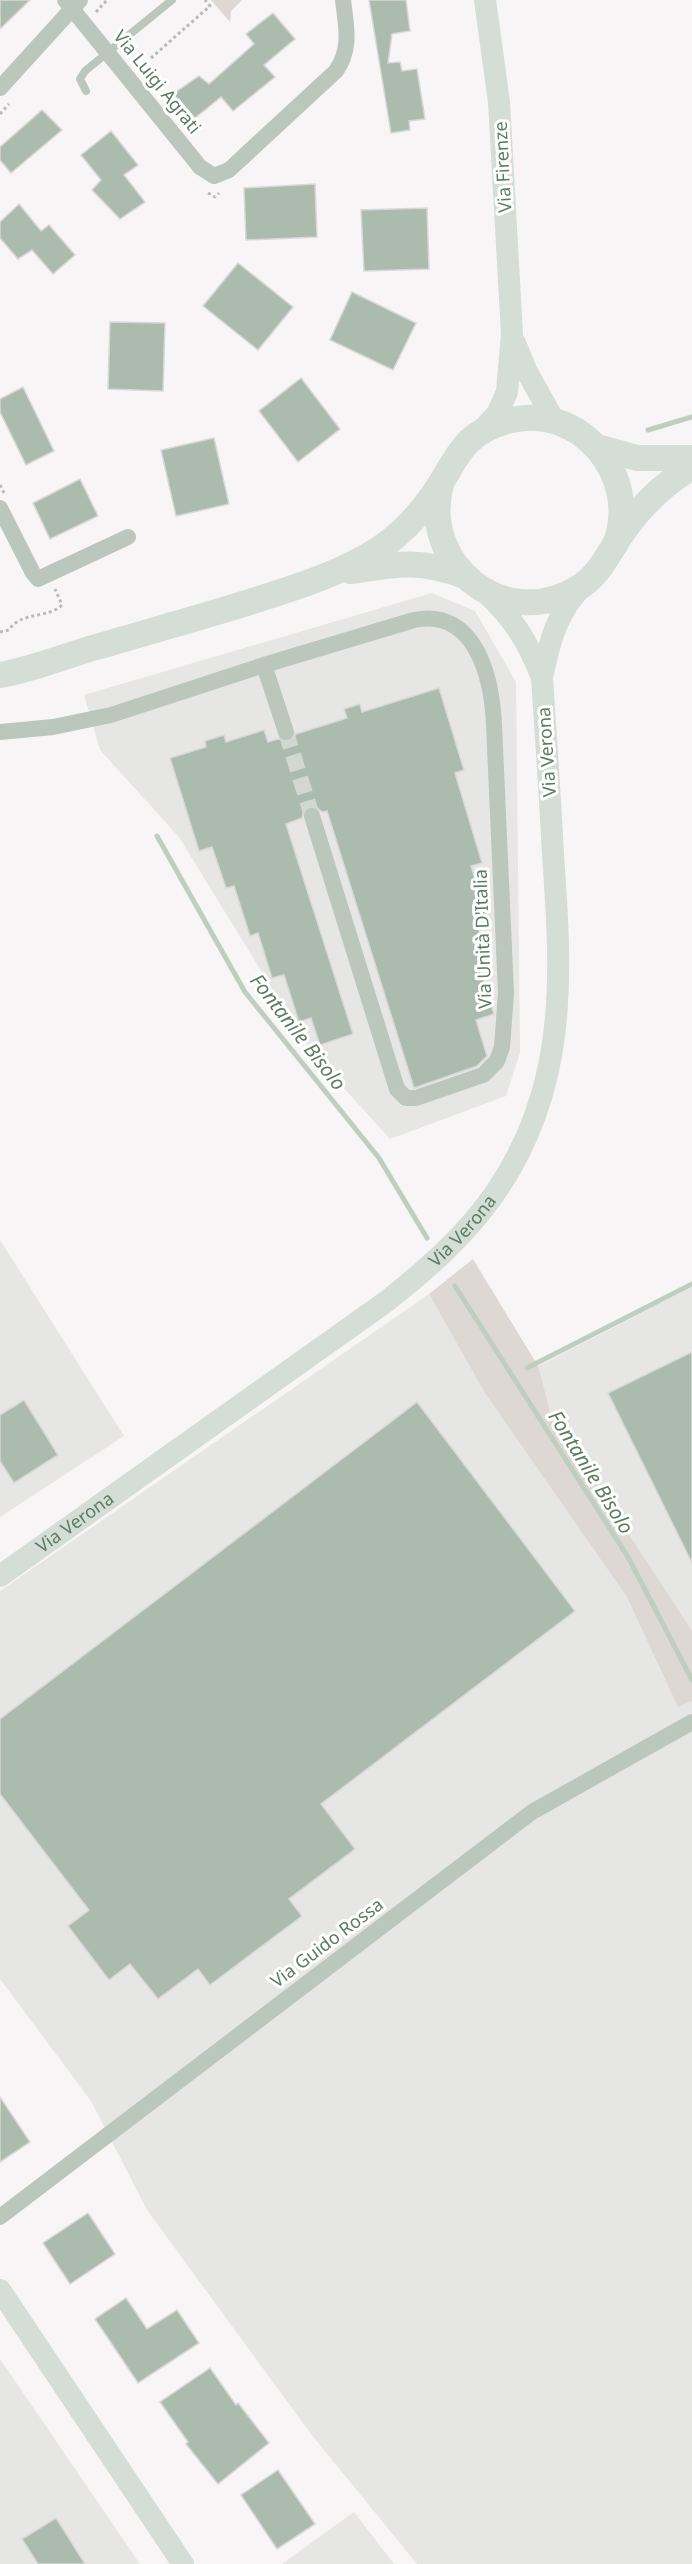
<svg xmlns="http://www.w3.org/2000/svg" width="692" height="2564" font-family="'Noto Sans',sans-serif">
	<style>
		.built { fill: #e6e6e5 }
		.green { fill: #ded8d4 }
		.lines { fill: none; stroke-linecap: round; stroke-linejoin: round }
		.stream { stroke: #bfcfbf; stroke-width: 5 }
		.building { fill: #abbbae; stroke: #dad7d8; stroke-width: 1.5 }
		.street-tunnel { stroke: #d1d7d1; stroke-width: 16; stroke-dasharray: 16 8; stroke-linecap: butt }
		.path { stroke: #b4bdb6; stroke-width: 3; stroke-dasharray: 3 3; stroke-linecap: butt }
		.lane { stroke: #bbc6bd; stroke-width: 8 }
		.street { stroke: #bbc6bd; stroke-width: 16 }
		.secondary { stroke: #d4ddd6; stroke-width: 22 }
		.primary { stroke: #d4ddd6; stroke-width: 26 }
		.labels { text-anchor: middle; stroke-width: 6; stroke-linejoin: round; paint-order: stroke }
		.street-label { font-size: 18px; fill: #5c7d63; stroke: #fff }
		.water-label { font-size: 20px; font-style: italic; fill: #5b7d5d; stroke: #fff }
	</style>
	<rect width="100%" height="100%" fill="#f8f5f6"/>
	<g class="built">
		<path d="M 432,593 L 475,611 L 516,682 L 520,1053 L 506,1096 L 390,1139 L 311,1052 L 179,837 L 100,750 L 84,695 Z"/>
		<path d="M 0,1240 L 124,1436 L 0,1517 Z"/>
		<path d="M 692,1287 L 692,2564 L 417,2564 L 311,2434 L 147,2210 L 91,2101 L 0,1979 L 0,1591 L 429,1294 L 486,1393 Z"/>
		<path d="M 0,2359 L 140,2564 L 0,2564 Z"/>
		<path d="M 354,2512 L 394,2564 L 282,2564 Z"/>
	</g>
	<g class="green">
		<path d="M 211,0 L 242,0 L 231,11 L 230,22 Z"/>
		<path d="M 473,1259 L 538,1366 L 551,1415 L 692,1631 L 692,1701 L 678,1707 L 627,1597 L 485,1393 L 429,1294 Z"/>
	</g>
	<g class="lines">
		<g class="stream">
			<path d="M 648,430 L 692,417"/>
			<path d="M 157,836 L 245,992 L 379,1158 L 427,1238"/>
			<path d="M 455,1286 L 628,1557 L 692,1680"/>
			<path d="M 527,1368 L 692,1284"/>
		</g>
	</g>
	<g class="building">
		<path d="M 0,0 L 30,0 L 0,29 Z"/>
		<path d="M 369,0 L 406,0 L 410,31 L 392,34 L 388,63 L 400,62 L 402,71 L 417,69 L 425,119 L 409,121 L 410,130 L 391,133 Z"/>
		<path d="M 273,13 L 295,39 L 264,65 L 275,77 L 233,111 L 221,97 L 195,118 L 173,94 L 199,76 L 209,84 L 254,44 L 246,34 Z"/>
		<path d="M 42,110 L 62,130 L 11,173 L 0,160 L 0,147 Z"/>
		<path d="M 111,131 L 138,165 L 124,175 L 145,202 L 120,219 L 92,190 L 101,180 L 81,155 Z"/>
		<path d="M 315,184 L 317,237 L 246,240 L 244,188 Z"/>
		<path d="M 19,204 L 41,231 L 49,225 L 75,255 L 53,274 L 32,250 L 18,259 L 0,238 L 0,222 Z"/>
		<path d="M 427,208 L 429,269 L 364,271 L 361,210 Z"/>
		<path d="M 238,263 L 293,307 L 258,350 L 203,306 Z"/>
		<path d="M 352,292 L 416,323 L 393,370 L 330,340 Z"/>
		<path d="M 110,322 L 165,323 L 163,391 L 108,389 Z"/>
		<path d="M 301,378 L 340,429 L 298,462 L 259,411 Z"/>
		<path d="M 23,387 L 54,451 L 26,465 L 0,412 L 0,399 Z"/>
		<path d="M 214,438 L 229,504 L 176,516 L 161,450 Z"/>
		<path d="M 80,479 L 98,516 L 50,539 L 33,503 Z"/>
		<path d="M 439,688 L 464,770 L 455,773 L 482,863 L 471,866 L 486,914 L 475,918 L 490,966 L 480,969 L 494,1014 L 476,1020 L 487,1056 L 477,1066 L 414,1088 L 327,811 L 322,812 L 315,806 L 308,806 L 304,809 L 302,818 L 286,824 L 353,1034 L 320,1045 L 311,1018 L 299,1022 L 284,975 L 272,978 L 258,933 L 250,936 L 234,886 L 226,888 L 212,847 L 199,851 L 170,758 L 206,747 L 205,741 L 224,735 L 226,742 L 264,730 L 268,742 L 278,739 L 289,742 L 296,734 L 347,718 L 344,709 L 360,704 L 362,712 Z"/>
		<path d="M 692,1352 L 692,1563 L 608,1393 Z"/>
		<path d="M 24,1400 L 58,1455 L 14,1483 L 0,1461 L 0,1415 Z"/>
		<path d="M 417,1402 L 575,1611 L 321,1804 L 355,1849 L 289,1899 L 302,1916 L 210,1985 L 198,1969 L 158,1999 L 130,1964 L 109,1980 L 68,1926 L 89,1910 L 0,1794 L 0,1719 Z"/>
		<path d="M 0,2097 L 30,2142 L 0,2162 Z"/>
		<path d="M 88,2213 L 115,2254 L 70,2284 L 43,2243 Z"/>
		<path d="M 126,2298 L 147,2329 L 177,2310 L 199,2343 L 138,2383 L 95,2319 Z"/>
		<path d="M 210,2368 L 236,2405 L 238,2403 L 269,2443 L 218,2484 L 186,2444 L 188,2442 L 160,2402 Z"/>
		<path d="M 278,2470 L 315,2524 L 277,2549 L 241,2495 Z"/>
		<path d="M 56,2518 L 85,2564 L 38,2564 L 22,2539 Z"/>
	</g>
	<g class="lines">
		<path class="street-tunnel" d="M 286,732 L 312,816"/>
		<g class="path">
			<path d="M 96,12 L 107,0"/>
			<path d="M 151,58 L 210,6 L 205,0"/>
			<path d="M 0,114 L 9,104"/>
			<path d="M 208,193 L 215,197 L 219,193"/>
			<path d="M 0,485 L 4,493"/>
			<path d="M 0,632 L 9,630 C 21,611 48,619 62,605 L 55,589"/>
		</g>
		<path class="lane" d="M 86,91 L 80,79 L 85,71 L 172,0"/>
		<g class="street">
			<path d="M 65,0 L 200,167 L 214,176 L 229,170 L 336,71 C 352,48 346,26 343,0"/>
			<path d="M 0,88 L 80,0"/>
			<path d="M 0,508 L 33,573 L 38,579 L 128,537"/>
			<path d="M 264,665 L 286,732"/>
			<path d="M 0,732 L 53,727 L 111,715 L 264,665 L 414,620 C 476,607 492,679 494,725 L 506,993 L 502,1047 L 497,1061 L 483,1075 L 416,1098 L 406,1098 L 397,1089 L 312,816"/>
			<path d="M 0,2217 L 532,1812 L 692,1722"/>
		</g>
		<g class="secondary">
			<path d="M 515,343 L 526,370 L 555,422"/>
			<path d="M 478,434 L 497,414 L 507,392 L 512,334 L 499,102 L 485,0"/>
			<path d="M 484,591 C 513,618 528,641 542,678"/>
			<path id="s1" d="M 0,1576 L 387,1301 C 426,1270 464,1237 493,1196 C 568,1090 562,978 553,855 C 550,796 546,737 542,678 C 549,643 557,610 584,585"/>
			<path d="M 0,2290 L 183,2564"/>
		</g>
		<g class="primary">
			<path d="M 597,447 L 637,458 L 692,458"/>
			<path d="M 441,484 C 419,565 505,633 578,588 C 601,574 608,553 623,532 C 641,506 665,483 692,467"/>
			<path d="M 351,571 C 397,564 420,559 465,576"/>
			<path d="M 0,675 C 35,669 66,655 100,646 C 151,631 202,617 253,601 C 297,587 343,573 382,547 C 402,533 419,515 433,495 C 457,461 460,434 507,421 C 580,401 642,477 615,545"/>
		</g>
	</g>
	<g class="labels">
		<g class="street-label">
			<text transform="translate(157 82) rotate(51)" y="6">Via Luigi Agrati</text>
			<text transform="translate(503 167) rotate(-93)" y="6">Via Firenze</text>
			<text transform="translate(547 752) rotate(-94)" y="6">Via Verona</text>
			<text transform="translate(483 939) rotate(-92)" y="6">Via Unità D'Italia</text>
			<text dy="6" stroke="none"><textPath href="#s1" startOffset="578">Via Verona</textPath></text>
			<text dy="6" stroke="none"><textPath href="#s1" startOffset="92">Via Verona</textPath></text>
			<text transform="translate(327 1943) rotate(-37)" y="6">Via Guido Rossa</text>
		</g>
		<g class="water-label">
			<text transform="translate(298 1032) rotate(52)" y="7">Fontanile Bisolo</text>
			<text transform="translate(591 1472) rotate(58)" y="7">Fontanile Bisolo</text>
		</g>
	</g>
</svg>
